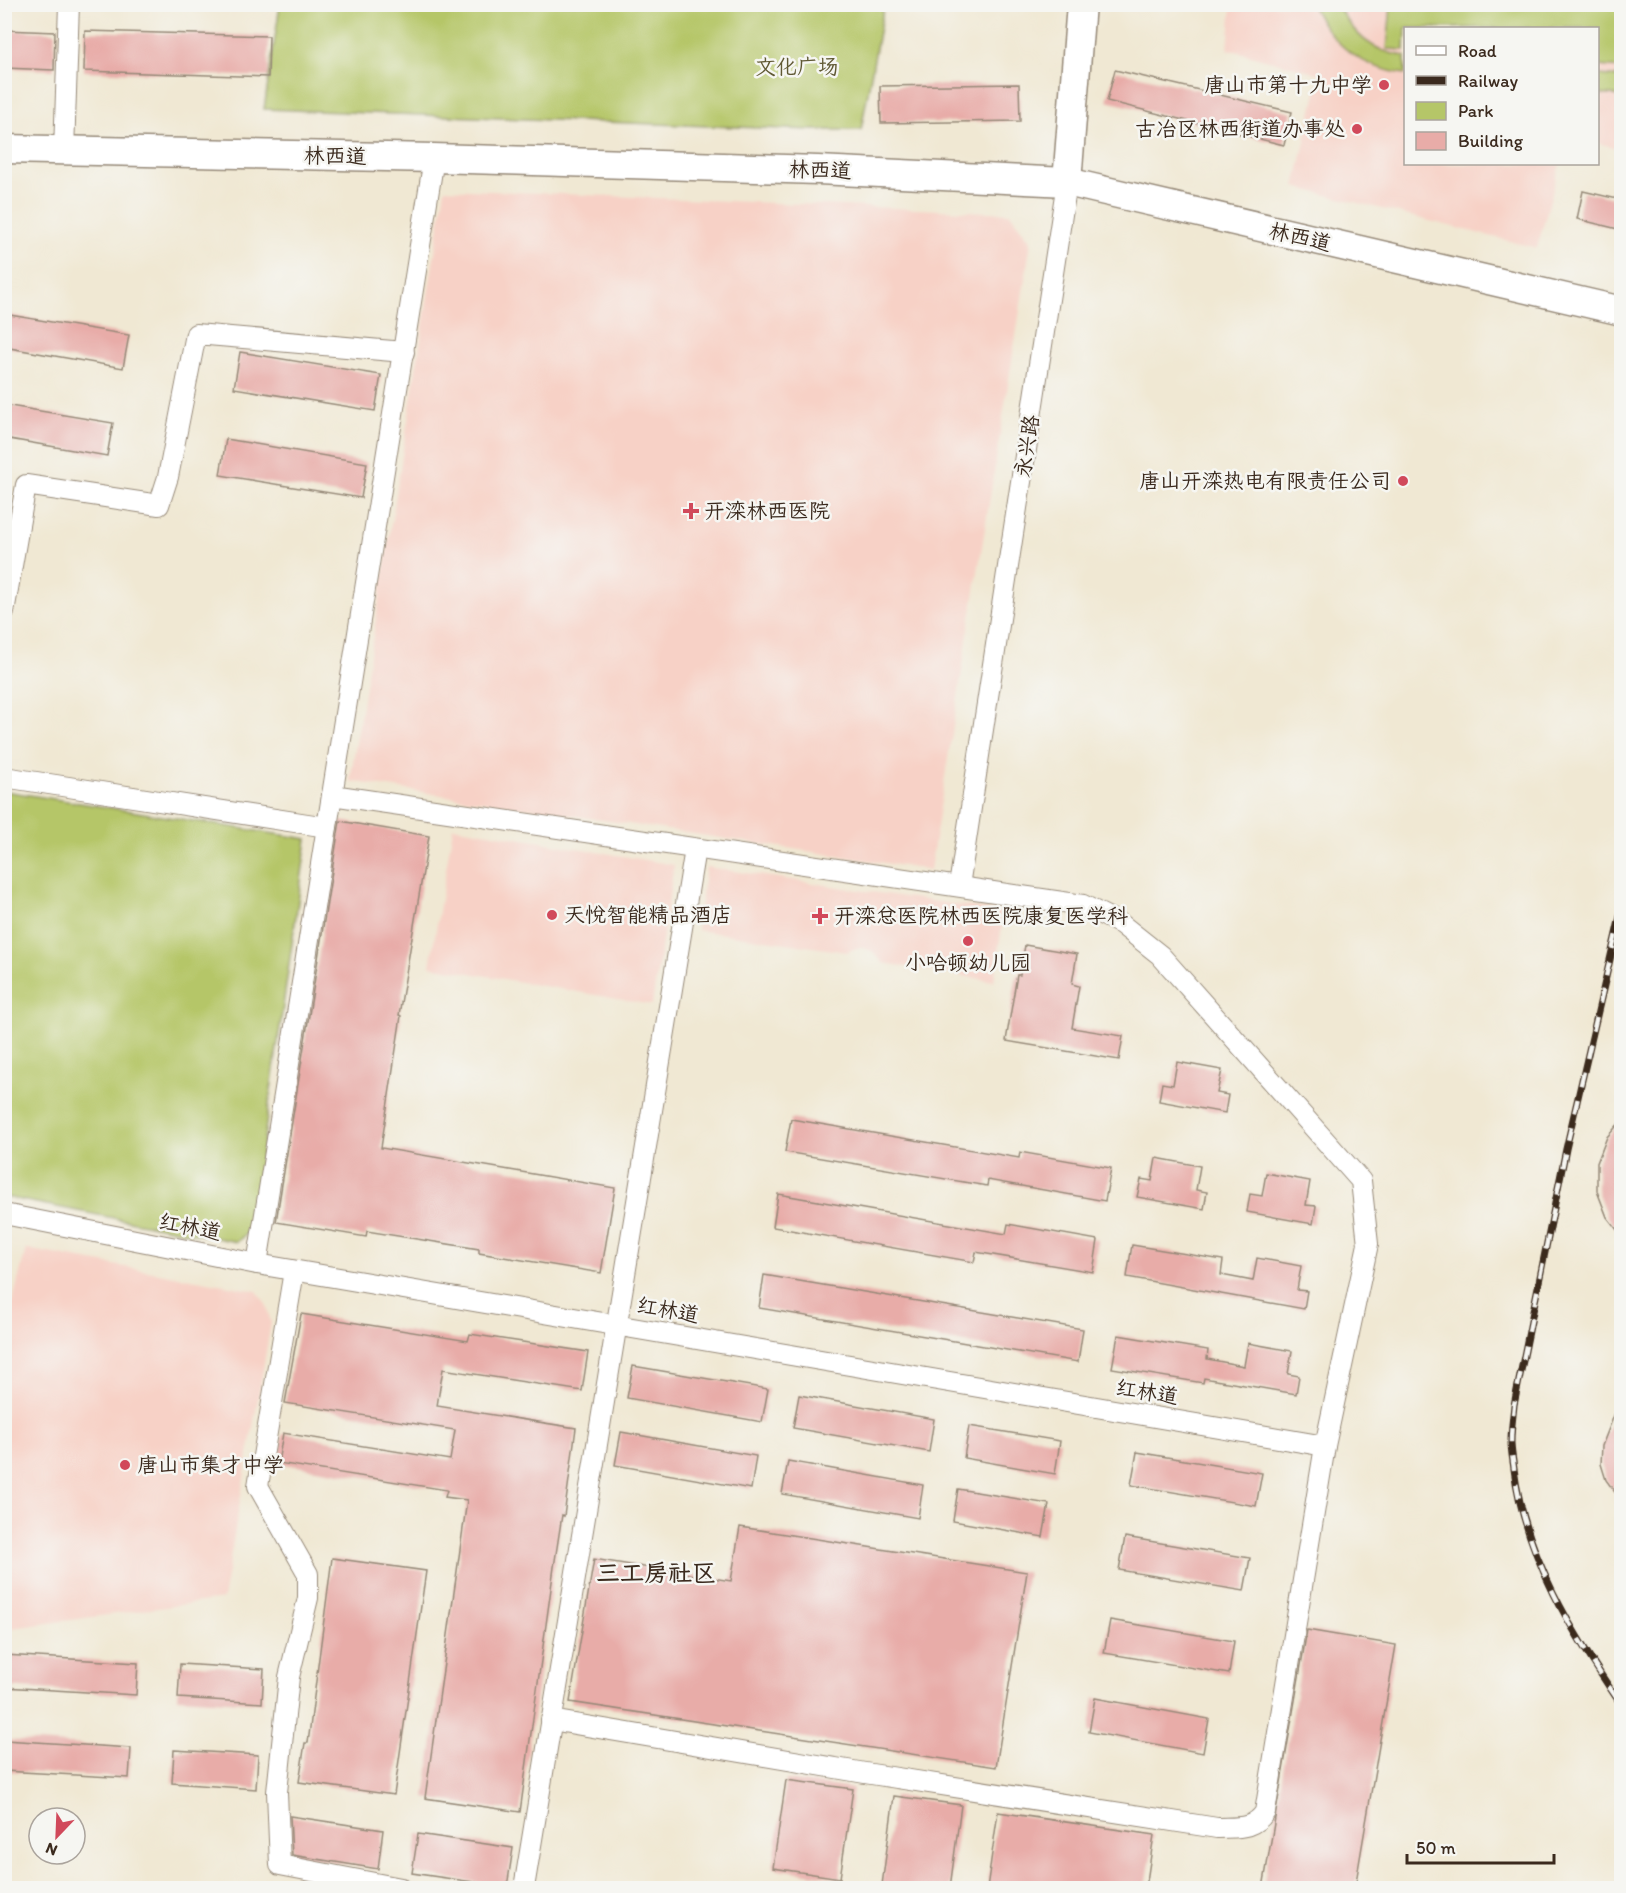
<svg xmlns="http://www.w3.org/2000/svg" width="1626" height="1893" font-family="Itim,'LXGW WenKai TC',sans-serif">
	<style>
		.built { fill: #f7d1c6 }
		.green { fill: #b5c668; stroke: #787843; stroke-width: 1.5 }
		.building { fill: #e8aca8 }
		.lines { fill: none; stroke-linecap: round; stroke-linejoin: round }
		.street-casing { stroke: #968978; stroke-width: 22 }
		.secondary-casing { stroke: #968978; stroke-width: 31 }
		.street { stroke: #fff; stroke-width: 20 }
		.secondary { stroke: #fff; stroke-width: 28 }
		.rail-casing { stroke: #3b2a1e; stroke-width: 7 }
		.rail { stroke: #f6f6f2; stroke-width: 4.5; stroke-dasharray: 14; stroke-linecap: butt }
		.poi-dot { fill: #d1495b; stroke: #f6f6f2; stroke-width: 2 }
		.labels { text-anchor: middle; stroke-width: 5; stroke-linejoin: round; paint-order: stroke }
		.park-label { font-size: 21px; fill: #605934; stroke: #f6f6f2 }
		.poi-label { font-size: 21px; fill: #3b2a1e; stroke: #f6f6f2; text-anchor: start }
		.street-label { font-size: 21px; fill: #3b2a1e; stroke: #f6f6f2 }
		.quarter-label { font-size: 24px; font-weight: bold; fill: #3b2a1e; stroke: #f6f6f2 }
	</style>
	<rect width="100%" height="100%" fill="#f6f6f2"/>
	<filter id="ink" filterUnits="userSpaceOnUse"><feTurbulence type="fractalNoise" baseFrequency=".0167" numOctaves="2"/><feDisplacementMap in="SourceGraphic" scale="12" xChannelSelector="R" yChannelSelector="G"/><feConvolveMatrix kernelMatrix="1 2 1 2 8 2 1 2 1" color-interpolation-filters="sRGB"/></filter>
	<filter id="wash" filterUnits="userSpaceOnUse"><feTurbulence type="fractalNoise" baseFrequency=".008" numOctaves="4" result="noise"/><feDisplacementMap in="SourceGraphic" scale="24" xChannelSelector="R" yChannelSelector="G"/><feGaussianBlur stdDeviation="1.35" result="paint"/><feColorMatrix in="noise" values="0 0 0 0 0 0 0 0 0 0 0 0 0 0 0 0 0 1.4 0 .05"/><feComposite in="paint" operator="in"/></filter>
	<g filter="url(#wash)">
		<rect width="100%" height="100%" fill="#f0e8d3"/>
		<g class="built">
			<path d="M 1232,5 L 1621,5 L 1621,149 L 1598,143 L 1598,28 L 1406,28 L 1406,164 L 1560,164 L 1537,248 L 1295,187 L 1320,74 L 1228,49 Z"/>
			<path d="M 445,189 L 1010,213 L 1031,242 L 930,870 L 350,781 Z"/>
			<path d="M 453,827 L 674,865 L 652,1005 L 430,966 Z"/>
			<path d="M 706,867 L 1004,912 L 994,981 L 883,963 L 872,951 L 863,948 L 856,948 L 847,952 L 697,930 Z"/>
			<path d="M 26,1249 L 257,1291 L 266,1304 L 271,1323 L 223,1599 L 5,1629 L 5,1332 Z"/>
		</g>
		<g class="green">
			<path d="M 280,5 L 280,4 L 884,5 L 861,130 L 813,130 L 264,109 Z"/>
			<path d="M 1312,5 L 1337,5 C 1354,34 1371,52 1405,56 L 1405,74 C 1362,68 1331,44 1312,5 Z"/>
			<path d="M 1391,5 L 1621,5 L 1621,68 L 1598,66 L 1598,28 L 1406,28 L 1405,50 L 1387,49 Z"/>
			<path d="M 1598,75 L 1621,77 L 1621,96 L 1598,94 Z"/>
			<path d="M 4,791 L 307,839 L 251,1229 L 237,1242 L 5,1197 Z"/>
		</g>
		<g id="blocks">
			<g class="building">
				<path d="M 4,30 L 55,32 L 54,70 L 4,68 Z"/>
				<path d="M 85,31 L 269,36 L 268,77 L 84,71 Z"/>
				<path d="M 1115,70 L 1292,112 L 1284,145 L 1107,101 Z"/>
				<path d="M 1019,84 L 1020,121 L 881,123 L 880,86 Z"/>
				<path d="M 1583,191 L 1622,200 L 1622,230 L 1577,219 Z"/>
				<path d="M 4,314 L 129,335 L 123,368 L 4,347 Z"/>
				<path d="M 240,352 L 381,375 L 375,411 L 234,388 Z"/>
				<path d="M 4,405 L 113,423 L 107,456 L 4,438 Z"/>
				<path d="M 226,439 L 367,463 L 361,498 L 220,475 Z"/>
				<path d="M 340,821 L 429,836 L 399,1015 L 401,1016 L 381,1148 L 615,1188 L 601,1273 L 479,1253 L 479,1249 L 367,1231 L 366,1237 L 276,1222 Z"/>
				<path d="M 1025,945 L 1077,954 L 1072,984 L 1079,986 L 1072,1028 L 1123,1036 L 1119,1060 L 1006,1041 L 1017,975 L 1020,975 Z"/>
				<path d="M 1177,1062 L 1222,1070 L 1217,1093 L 1228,1095 L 1225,1113 L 1159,1101 L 1162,1083 L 1173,1085 Z"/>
				<path d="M 791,1119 L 1019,1158 L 1020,1152 L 1111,1168 L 1105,1201 L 988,1180 L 987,1186 L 785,1152 Z"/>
				<path d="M 1622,1120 L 1622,1236 L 1607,1217 L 1597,1191 L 1597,1163 L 1607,1137 Z"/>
				<path d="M 1156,1158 L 1200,1166 L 1196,1190 L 1207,1192 L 1204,1209 L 1137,1197 L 1141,1179 L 1152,1181 Z"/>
				<path d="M 1266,1173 L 1310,1181 L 1306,1205 L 1316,1206 L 1313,1224 L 1247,1212 L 1250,1194 L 1262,1196 Z"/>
				<path d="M 778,1194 L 1006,1234 L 1008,1224 L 1098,1240 L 1093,1272 L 976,1252 L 974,1262 L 773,1227 Z"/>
				<path d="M 1132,1245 L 1223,1260 L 1221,1275 L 1253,1281 L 1257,1258 L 1301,1266 L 1297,1290 L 1307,1291 L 1304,1309 L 1127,1277 Z"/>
				<path d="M 764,1275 L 1083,1329 L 1078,1362 L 759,1308 Z"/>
				<path d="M 301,1314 L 468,1341 L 470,1334 L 588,1352 L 582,1391 L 443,1369 L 437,1406 L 576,1428 L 564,1516 L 562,1515 L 554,1567 L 520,1812 L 425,1798 L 467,1500 L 445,1497 L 447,1490 L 278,1463 L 283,1433 L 450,1460 L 455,1430 L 285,1403 Z"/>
				<path d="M 1118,1335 L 1208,1350 L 1207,1359 L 1244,1366 L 1248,1343 L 1292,1351 L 1288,1374 L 1299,1376 L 1296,1394 L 1204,1378 L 1203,1383 L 1112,1368 Z"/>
				<path d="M 633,1366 L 768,1389 L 762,1422 L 627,1398 Z"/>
				<path d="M 799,1395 L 934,1419 L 929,1452 L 793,1428 Z"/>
				<path d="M 1620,1400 L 1622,1400 L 1622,1502 L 1606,1480 L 1601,1464 L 1602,1446 Z"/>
				<path d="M 969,1426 L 1060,1441 L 1055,1474 L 964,1458 Z"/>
				<path d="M 621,1432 L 756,1456 L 751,1489 L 615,1465 Z"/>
				<path d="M 1137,1452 L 1262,1473 L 1256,1506 L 1131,1485 Z"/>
				<path d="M 788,1461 L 923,1485 L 918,1518 L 782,1494 Z"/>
				<path d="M 958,1489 L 1049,1504 L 1043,1537 L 953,1521 Z"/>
				<path d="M 740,1527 L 1027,1572 L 996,1767 L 570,1702 L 594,1559 L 731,1581 Z"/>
				<path d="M 1125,1537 L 1250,1558 L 1244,1591 L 1119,1570 Z"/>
				<path d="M 332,1558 L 426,1571 L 394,1795 L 299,1782 L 305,1743 L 308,1743 Z"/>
				<path d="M 1110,1620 L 1234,1641 L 1229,1674 L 1104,1653 Z"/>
				<path d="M 1307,1630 L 1396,1645 L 1355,1888 L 1263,1888 Z"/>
				<path d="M 4,1655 L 138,1663 L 136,1695 L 4,1687 Z"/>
				<path d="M 180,1664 L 264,1669 L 262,1703 L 178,1698 Z"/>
				<path d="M 1095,1698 L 1209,1719 L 1203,1753 L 1089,1732 Z"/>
				<path d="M 4,1740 L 131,1748 L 129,1778 L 4,1771 Z"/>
				<path d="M 174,1750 L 258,1755 L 256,1789 L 172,1783 Z"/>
				<path d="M 786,1780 L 853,1789 L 840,1878 L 773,1868 Z"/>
				<path d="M 894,1796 L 961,1805 L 950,1888 L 908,1888 L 882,1885 Z"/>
				<path d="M 998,1812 L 1154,1835 L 1146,1888 L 987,1888 Z"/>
				<path d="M 290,1816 L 383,1830 L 378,1869 L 292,1855 Z"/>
				<path d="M 418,1834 L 513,1848 L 507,1887 L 412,1873 Z"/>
			</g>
		</g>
	</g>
	<g filter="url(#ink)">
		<use href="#blocks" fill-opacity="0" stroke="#968978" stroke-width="1.5"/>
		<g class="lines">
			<g class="street-casing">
				<g id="street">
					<path d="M 64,151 L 69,4"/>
					<path d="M 4,612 L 26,485 L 159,505 L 168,477 L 196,334 L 404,352"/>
					<path d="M 4,777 L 327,827"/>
					<path d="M 332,795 L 1083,905 L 1121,924 L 1160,955 L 1361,1181 L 1368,1244 L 1325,1446 L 1265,1812 C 1253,1830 1237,1827 1217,1828 L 865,1773 L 551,1720"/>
					<path d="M 959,886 L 1067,182"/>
					<path d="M 4,1214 L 257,1264 L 1325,1446"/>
					<path d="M 257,1264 L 434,158"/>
					<path d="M 294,1271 L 258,1486 L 308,1574 L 308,1598 L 289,1677 L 277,1792 L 280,1865 L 401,1888"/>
					<path d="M 524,1888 L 695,849"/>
				</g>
			</g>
			<g class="secondary-casing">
				<g id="secondary">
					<path d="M 4,149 L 434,158 L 818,170 L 1067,182 L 1622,311"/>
					<path d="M 1067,182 L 1081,4"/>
				</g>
			</g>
			<use href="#street" class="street"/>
			<use href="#secondary" class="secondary"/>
			<g class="rail-casing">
				<path id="rail" d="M 1622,908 L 1566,1149 L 1514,1405 C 1513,1417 1511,1429 1511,1442 C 1511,1451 1513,1460 1514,1469 C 1525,1557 1573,1634 1622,1706"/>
			</g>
			<use href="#rail" class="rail"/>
		</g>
	</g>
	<g class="poi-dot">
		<circle cx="1384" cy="85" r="6"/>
		<circle cx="1357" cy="129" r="6"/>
		<circle cx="1403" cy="481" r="6"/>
		<path d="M688 502h6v6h6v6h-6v6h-6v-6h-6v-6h6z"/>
		<circle cx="552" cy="915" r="6"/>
		<path d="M817 907h6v6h6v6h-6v6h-6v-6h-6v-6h6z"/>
		<circle cx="968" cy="941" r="6"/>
		<circle cx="125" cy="1465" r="6"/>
	</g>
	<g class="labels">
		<g class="park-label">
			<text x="797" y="74">文化广场</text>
		</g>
		<g class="poi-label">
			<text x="1372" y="92" text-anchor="end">唐山市第十九中学</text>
			<text x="1345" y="136" text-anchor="end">古冶区林西街道办事处</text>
			<text x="1391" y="488" text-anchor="end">唐山开滦热电有限责任公司</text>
			<text x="704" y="518">开滦林西医院</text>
			<text x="564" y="922">天悦智能精品酒店</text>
			<text x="834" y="923">开滦总医院林西医院康复医学科</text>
			<text x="968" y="970" text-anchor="middle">小哈顿幼儿园</text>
			<text x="137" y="1472">唐山市集才中学</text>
		</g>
		<g class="street-label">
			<text transform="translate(335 156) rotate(1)" y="7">林西道</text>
			<text transform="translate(820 170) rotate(2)" y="7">林西道</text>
			<text transform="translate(1300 237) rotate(13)" y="7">林西道</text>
			<text transform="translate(1027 446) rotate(-81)" y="7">永兴路</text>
			<text transform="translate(190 1227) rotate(11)" y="7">红林道</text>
			<text transform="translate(668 1310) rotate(10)" y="7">红林道</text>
			<text transform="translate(1147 1392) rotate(9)" y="7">红林道</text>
		</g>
		<g class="quarter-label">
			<text x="656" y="1581">三工房社区</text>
		</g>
	</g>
	<rect width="1626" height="1893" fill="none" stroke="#f6f6f2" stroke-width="24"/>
	<rect x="1404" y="27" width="195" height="138" fill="#f6f6f2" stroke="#aba49d" stroke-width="1.5"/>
	<rect x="1416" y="46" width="30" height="9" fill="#ffffff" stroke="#aba49d" stroke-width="1.5"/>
	<text x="1458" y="57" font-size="18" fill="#3b2a1e">Road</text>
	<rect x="1416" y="76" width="30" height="9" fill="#3b2a1e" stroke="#aba49d" stroke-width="1.5"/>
	<text x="1458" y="87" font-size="18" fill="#3b2a1e">Railway</text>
	<rect x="1416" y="102" width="30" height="18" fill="#b5c668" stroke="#aba49d" stroke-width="1.5"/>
	<text x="1458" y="117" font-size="18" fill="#3b2a1e">Park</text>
	<rect x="1416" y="132" width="30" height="18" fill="#e8aca8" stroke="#aba49d" stroke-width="1.5"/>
	<text x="1458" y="147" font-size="18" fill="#3b2a1e">Building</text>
	<g transform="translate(57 1836) rotate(203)"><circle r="28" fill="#f6f6f2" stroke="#aba49d" stroke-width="1.5"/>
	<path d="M0-4.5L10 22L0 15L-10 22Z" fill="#d1495b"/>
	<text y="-9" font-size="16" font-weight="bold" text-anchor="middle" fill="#3b2a1e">N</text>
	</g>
	<path d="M1407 1854v9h147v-9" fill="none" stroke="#3b2a1e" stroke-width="3"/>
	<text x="1416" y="1854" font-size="18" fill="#3b2a1e" stroke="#f6f6f2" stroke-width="4.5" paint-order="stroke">50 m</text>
</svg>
